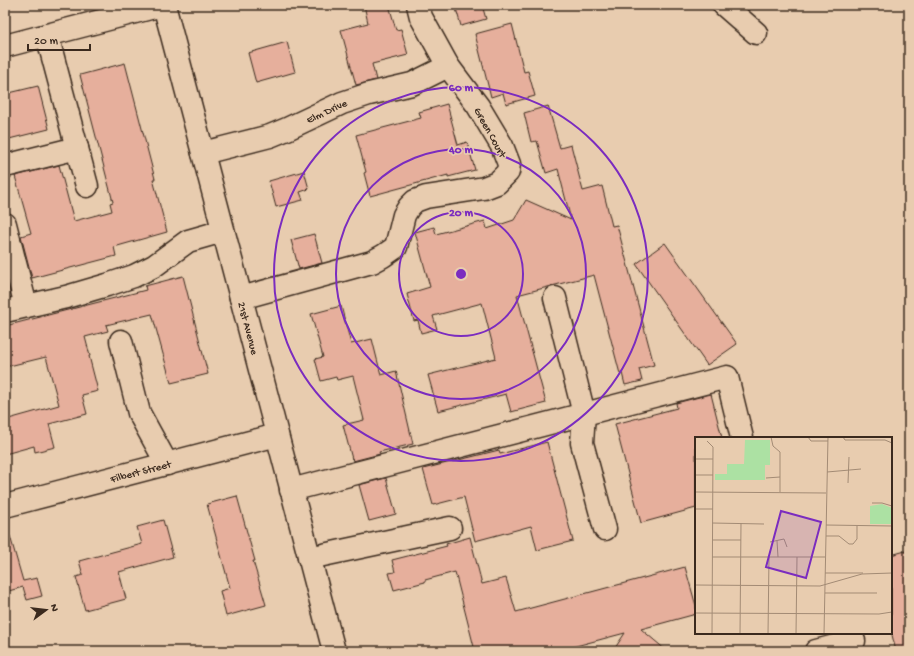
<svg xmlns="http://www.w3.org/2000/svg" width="914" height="656" font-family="'Gochi Hand',sans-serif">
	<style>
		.building { fill: #e6af9c; stroke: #3b2a1e }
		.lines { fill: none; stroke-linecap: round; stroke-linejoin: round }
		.minor-casing { stroke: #3b2a1e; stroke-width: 25 }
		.minor { stroke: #e8ccaf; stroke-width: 22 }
		.ring { fill: none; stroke: #7b2cbf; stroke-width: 2 }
		.labels { text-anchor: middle; stroke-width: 3; stroke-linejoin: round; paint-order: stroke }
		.street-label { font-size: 11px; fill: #3b2a1e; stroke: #e8ccaf }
		.inset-road { fill: none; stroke: #a38b75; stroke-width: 1 }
		.view { fill: #7b2cbf; fill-opacity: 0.15; stroke: #7b2cbf; stroke-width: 2 }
		.inset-edge { fill: none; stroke: #3b2a1e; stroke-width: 2 }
		.centre { fill: #7b2cbf; stroke: #e8ccaf; stroke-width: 2 }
		.ring-label { font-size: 12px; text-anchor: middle; font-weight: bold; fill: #7b2cbf; stroke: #e8ccaf; stroke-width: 3; stroke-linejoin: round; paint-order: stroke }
	</style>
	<rect width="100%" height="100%" fill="#e8ccaf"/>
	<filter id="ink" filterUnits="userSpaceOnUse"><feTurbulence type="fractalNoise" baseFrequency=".025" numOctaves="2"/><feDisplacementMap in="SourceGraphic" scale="8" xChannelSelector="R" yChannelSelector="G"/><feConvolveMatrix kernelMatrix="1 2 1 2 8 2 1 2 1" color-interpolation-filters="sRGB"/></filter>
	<g filter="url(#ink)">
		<g class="building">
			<path d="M 364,5 L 389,5 L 396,30 L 401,29 L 408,55 L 372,64 L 376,80 L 356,85 L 341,30 L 368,23 Z"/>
			<path d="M 455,5 L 482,5 L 486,19 L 461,26 Z"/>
			<path d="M 512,24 L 524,72 L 528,71 L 535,96 L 506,104 L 503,93 L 491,97 L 475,34 Z"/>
			<path d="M 287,42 L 295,72 L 256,83 L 248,53 Z"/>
			<path d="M 125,63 L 155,179 L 153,179 L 167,232 L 114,247 L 116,256 L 32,278 L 21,236 L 31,233 L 15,176 L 59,165 L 74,221 L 112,211 L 110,203 L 113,202 L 80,75 Z"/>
			<path d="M 38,86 L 49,129 L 5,140 L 5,94 Z"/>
			<path d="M 447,104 L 458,145 L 467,142 L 475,170 L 448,177 L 448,175 L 370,196 L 364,173 L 366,172 L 356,135 L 421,118 L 419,112 Z"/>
			<path d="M 548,106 L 560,148 L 571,145 L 583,191 L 602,186 L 612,226 L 617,225 L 654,365 L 639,369 L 642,381 L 625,385 L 622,373 L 620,374 L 594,275 L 517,295 L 546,403 L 511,412 L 506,394 L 438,411 L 428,375 L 496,358 L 482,303 L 433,316 L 437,329 L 421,333 L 418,320 L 414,321 L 407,294 L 430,287 L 415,232 L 434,227 L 436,234 L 485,221 L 487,229 L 514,220 L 526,200 L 571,220 L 558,169 L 546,173 L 537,141 L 531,142 L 524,113 Z"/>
			<path d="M 304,171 L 309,189 L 300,192 L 303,200 L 276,207 L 269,181 Z"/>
			<path d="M 314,234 L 322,263 L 299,269 L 291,240 Z"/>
			<path d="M 665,243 L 737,344 L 707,365 L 636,264 Z"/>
			<path d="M 183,276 L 208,374 L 171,383 L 152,314 L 106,325 L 108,331 L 85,337 L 90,356 L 89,356 L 98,391 L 82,395 L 87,414 L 49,424 L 55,447 L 35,452 L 34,446 L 5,454 L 5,420 L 59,405 L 46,357 L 5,367 L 5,326 L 146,290 L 145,286 Z"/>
			<path d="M 341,306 L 351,344 L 372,339 L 381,375 L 396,371 L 413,444 L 379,452 L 380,454 L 353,461 L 352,458 L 352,459 L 343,425 L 364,420 L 353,376 L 337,380 L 336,377 L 321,381 L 315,359 L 323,357 L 311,314 Z"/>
			<path d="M 711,394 L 722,438 L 696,438 L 696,508 L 641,523 L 615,424 L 677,408 L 676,403 Z"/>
			<path d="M 547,442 L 573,541 L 537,550 L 531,526 L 475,541 L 464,497 L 433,505 L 423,469 L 499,450 L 500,454 Z"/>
			<path d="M 386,478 L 396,514 L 369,521 L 359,485 Z"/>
			<path d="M 237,496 L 255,561 L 253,561 L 266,605 L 226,616 L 220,591 L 230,588 L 207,504 Z"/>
			<path d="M 163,520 L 173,557 L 119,572 L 126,599 L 85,610 L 76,577 L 83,575 L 79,561 L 142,544 L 137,527 Z"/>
			<path d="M 10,536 L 23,581 L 37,578 L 42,596 L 27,600 L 23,587 L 5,592 L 5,537 Z"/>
			<path d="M 470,537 L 482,584 L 506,578 L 516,612 L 685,567 L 696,606 L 696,614 L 641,629 L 667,651 L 613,651 L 625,633 L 557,651 L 475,651 L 455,572 L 425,580 L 425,582 L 394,590 L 389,573 L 395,572 L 392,560 L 447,546 L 446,544 Z"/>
			<path d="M 909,550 L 909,651 L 896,651 L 891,631 L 891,555 Z"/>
		</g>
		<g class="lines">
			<g class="minor-casing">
				<g id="minor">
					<path id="s1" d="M 164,5 L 334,651"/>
					<path d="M 724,5 L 756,33"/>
					<path d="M 47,35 L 87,186"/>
					<path d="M 5,46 L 162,5"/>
					<path id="s2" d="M 203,153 L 270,136 L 287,129 L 342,103 L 369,94 L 412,84 L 448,66"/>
					<path d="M 5,166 L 77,148"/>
					<path d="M 5,224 L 26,306"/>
					<path d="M 241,298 L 372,262 L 383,256 L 396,247 L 404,215 L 409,207 L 415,201 L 426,197 L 484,188 L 497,183 L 508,172 L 509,164 L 502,146 L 478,106 L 448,66 L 421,17 L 418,5"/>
					<path d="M 555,298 L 584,414 L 582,443 L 605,529"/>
					<path d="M 5,311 L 66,297 L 107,285 L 134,276 L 154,266 L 188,241 L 223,231"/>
					<path d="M 121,341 L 139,413 L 167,464"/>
					<path d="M 291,490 L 727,377 L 742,438"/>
					<path id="s3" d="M 5,506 L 277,435"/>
					<path d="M 309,558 L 450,528"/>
					<path d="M 816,651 L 854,641"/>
				</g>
			</g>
			<use href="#minor" class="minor"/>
		</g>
	</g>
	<g class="ring">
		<circle cx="461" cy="274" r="62"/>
		<circle cx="461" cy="274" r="125"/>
		<circle cx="461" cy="274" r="187"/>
	</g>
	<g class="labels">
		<g class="street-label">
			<text dy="4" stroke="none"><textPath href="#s2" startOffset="131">Elm Drive</textPath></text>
			<text transform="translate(491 132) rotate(61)" y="4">Green Court</text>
			<text dy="4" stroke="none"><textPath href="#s1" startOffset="334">21st Avenue</textPath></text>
			<text dy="4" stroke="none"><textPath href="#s3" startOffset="140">Filbert Street</textPath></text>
		</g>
	</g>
	<g transform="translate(695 437)">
		<rect width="197" height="197" fill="#e8ccaf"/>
		<path d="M 50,3 L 75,3 L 75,28 L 70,28 L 70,43 L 20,43 L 20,37 L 32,37 L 32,27 L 49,27 ZM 187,67 L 197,71 L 197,87 L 175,87 L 175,69 Z" fill="#ace1a3"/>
		<path class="inset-road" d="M 76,0 L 78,9 L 85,15 L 85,55M 113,0 L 116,4 L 133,4M 148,0 L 150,3 L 190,3 L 197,6M 12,4 L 18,10 L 17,197M 0,22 L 18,22M 132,35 L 166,32M 0,38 L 18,38M 71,41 L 85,40M 153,46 L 154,20M 0,55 L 131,56M 177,66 L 187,66 L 197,69M 0,72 L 18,72M 17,86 L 69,87M 131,88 L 197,89M 131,99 L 144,99 L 154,107 L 158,107 L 162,102 L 162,89M 17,103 L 46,103M 82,104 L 83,120M 75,105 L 89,102 L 92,110M 17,120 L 130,120M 130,136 L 168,136M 0,148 L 125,149 L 167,137 L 197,136M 130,156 L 182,156M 0,176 L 184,177 L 197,175M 45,197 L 46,86M 73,197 L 74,120M 101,197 L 102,120M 129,197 L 133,0"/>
		<path class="view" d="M 86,74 L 126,85 L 111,141 L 71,130 Z"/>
		<rect width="197" height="197" class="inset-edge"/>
	</g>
	<circle cx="461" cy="274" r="6" class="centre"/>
	<g class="ring-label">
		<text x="461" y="91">60 m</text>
		<text x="461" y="153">40 m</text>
		<text x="461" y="216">20 m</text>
	</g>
	<rect width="914" height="656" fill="none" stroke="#e8ccaf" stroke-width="20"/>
	<rect x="10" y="10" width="894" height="636" fill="none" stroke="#3b2a1e" stroke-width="1.5" filter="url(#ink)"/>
	<g transform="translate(46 610) rotate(75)" stroke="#e8ccaf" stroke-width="3" paint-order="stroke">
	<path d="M0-3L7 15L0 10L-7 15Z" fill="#3b2a1e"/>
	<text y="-6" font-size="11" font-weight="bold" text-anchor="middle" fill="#3b2a1e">N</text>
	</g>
	<path d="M28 44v6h62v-6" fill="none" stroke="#3b2a1e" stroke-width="2"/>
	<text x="34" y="44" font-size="12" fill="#3b2a1e" stroke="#e8ccaf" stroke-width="3" paint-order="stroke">20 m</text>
</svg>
